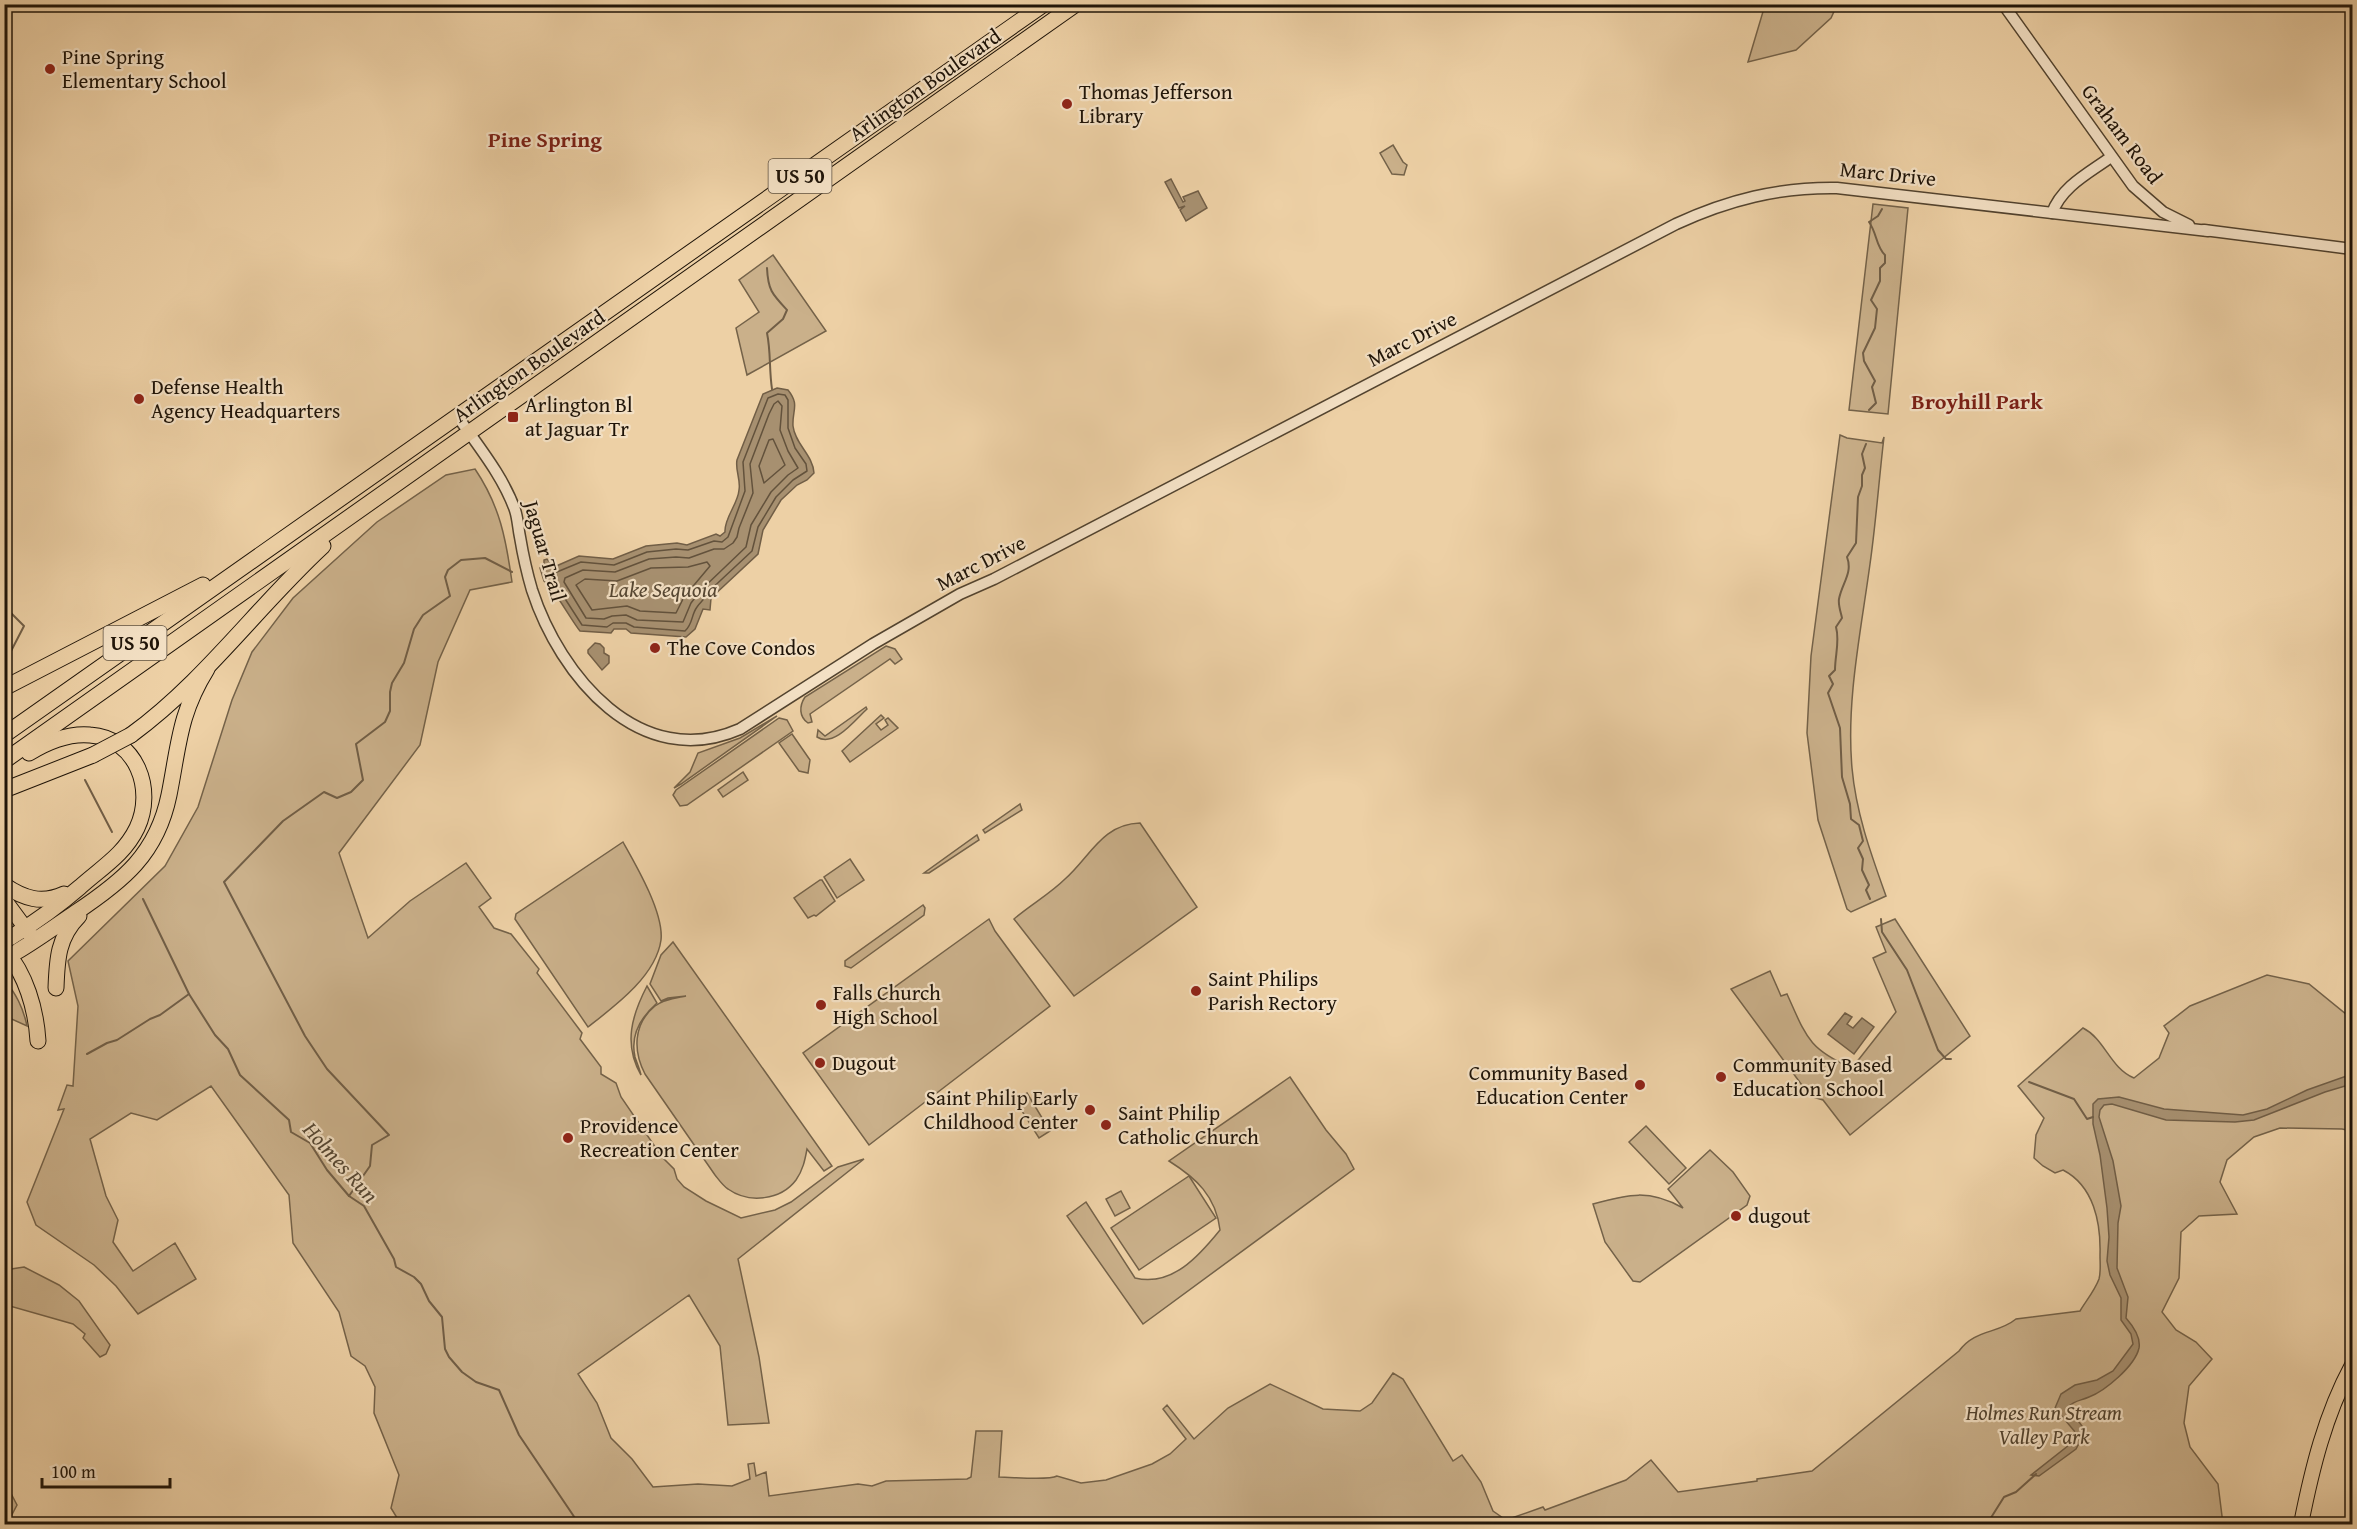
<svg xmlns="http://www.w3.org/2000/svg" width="2357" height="1529" font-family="'Gentium Book Plus',serif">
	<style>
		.green { fill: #cab08a; stroke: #746249; stroke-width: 1.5 }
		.water { fill: #a79070; stroke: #715e46; stroke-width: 1.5 }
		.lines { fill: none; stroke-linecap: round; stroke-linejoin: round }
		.shore { stroke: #63523c; stroke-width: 1.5 }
		.stream { stroke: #715e46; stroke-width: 2 }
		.minor-casing { stroke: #52432f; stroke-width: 13 }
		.major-casing { stroke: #1f1408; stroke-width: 16 }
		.highway-casing { stroke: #1f1408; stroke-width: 17 }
		.minor { stroke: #f3e0c4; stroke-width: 10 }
		.major { stroke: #edd0a5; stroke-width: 14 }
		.highway { stroke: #edd0a5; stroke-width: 15 }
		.highway-bridge-casing { stroke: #1f1408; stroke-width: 17; stroke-linecap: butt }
		.highway-bridge { stroke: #edd0a5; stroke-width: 15 }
		.poi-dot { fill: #8f2418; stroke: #f3e0c4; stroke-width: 2 }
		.labels { text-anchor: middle; stroke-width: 4.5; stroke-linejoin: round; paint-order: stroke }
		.shield { fill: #f3e0c4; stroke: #5f5140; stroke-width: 1.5 }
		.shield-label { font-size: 20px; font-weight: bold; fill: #1f1408 }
		.poi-label { font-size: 21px; fill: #1f1408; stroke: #f3e0c4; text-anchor: start }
		.street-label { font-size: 21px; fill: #1f1408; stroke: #f3e0c4 }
		.park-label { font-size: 21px; font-style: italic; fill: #52432f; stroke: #f3e0c4 }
		.neighbourhood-label { font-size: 22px; font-weight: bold; fill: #7a1f14; stroke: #f3e0c4 }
		.water-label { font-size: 22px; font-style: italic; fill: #554632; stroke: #f3e0c4 }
	</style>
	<rect width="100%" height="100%" fill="#edd0a5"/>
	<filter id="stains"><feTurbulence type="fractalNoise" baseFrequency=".00333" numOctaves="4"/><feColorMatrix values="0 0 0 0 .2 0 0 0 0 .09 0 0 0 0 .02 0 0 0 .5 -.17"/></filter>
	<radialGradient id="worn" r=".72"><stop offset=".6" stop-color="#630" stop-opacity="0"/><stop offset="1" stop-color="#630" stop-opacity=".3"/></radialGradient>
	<g class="green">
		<path d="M 1765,5 L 1765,4 L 1837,5 L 1831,18 L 1796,50 L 1748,62 Z"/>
		<path d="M 1393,145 L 1403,162 L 1407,165 L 1404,175 L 1392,174 L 1380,153 Z"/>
		<path d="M 1873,204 L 1908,208 L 1888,414 L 1849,410 Z"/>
		<path d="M 773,255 L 826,331 L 747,375 L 736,328 L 759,312 L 739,280 Z"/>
		<path d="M 1840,435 L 1847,438 L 1882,443 L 1884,437 C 1879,479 1876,522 1870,564 C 1861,631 1846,701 1852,768 C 1856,813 1871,854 1886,896 L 1851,912 L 1847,909 L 1818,820 L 1807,733 L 1811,656 Z"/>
		<path d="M 475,469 C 500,506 506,539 512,582 L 470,590 L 438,662 L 420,745 L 339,853 L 368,938 L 410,901 L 466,863 L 491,898 L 479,907 L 494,928 L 511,934 L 539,969 L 537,973 L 582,1033 L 580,1039 L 601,1067 L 601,1074 L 616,1083 L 621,1097 L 662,1157 L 674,1169 L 677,1179 L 684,1187 L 706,1201 L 741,1218 L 775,1210 L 791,1202 L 838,1167 L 864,1159 L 738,1259 L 759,1357 L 769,1423 L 728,1425 L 720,1346 L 689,1295 L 578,1374 L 597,1403 L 611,1438 L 632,1459 L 653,1487 L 698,1484 L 732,1486 L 750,1479 L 748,1464 L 754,1463 L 756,1476 L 766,1472 L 769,1496 L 858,1484 L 872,1486 L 886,1481 L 967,1479 L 971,1477 L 976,1431 L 1002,1431 L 999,1477 C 1013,1477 1048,1481 1057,1476 L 1081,1483 L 1106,1480 L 1152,1464 L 1170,1454 L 1186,1439 L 1163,1409 L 1167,1405 L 1194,1439 L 1228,1408 L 1270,1384 L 1323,1409 L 1360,1411 L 1372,1403 L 1393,1373 L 1403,1379 L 1453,1461 L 1462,1455 L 1481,1482 L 1493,1511 L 1506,1520 L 1543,1507 L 1545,1510 L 1626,1480 L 1651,1460 L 1678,1492 L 1757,1481 L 1757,1479 L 1812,1471 L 1959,1351 C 1975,1329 1998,1334 2016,1319 L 2080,1311 C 2086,1301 2095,1290 2099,1279 C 2101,1272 2100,1263 2100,1255 C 2101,1223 2094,1186 2063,1170 L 2055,1173 L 2043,1166 L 2034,1158 L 2036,1135 L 2044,1118 L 2018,1086 L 2083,1028 C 2105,1039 2110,1068 2134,1078 L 2159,1058 L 2169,1033 L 2164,1026 L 2190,1006 L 2267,975 L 2309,984 L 2346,1014 L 2352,1017 L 2352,1131 L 2342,1129 L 2280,1128 L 2254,1137 L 2227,1160 L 2220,1182 L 2237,1214 L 2199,1216 L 2181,1232 L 2179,1278 L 2162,1312 L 2176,1330 L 2196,1342 L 2212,1359 L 2189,1386 L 2184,1423 L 2190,1447 L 2218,1484 L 2223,1524 L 398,1524 L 399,1521 L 391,1508 L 399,1475 L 374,1413 L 375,1387 L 365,1366 L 351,1356 L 339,1312 L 293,1243 L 289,1195 L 211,1086 L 157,1120 L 131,1113 L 90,1139 L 106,1196 L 118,1220 L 113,1242 L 133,1271 L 175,1243 L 196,1279 L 138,1314 L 116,1286 L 94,1265 L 36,1225 L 27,1202 L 64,1109 L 58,1110 L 67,1085 L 73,1086 L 78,1006 L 68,961 L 165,866 L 198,807 L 232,700 L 252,652 L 293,598 L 377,522 L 446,475 Z"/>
		<path d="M 886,646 L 895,649 L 902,659 L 895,664 L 890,659 L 810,714 L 812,722 L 808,723 C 799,717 799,706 805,697 Z"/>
		<path d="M 866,707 L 867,709 C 855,720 834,748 817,737 L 818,730 L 825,736 Z"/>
		<path d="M 881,715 L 884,718 L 876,724 L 881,730 L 888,725 L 885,720 L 888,718 L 898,728 L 850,762 L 842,751 Z"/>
		<path d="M 777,716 L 681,784 L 674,788 L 690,772 L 698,753 L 740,738 Z"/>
		<path d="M 779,718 L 787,720 L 793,731 L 687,805 L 680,806 L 673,795 L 676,790 Z"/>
		<path d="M 792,734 L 810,760 L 808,773 L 799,771 L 779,743 Z"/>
		<path d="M 743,772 L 748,780 L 723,797 L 718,790 Z"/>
		<path d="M 1020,804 L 1022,810 L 985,833 L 983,830 Z"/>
		<path d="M 1140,823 L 1197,907 L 1074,996 L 1014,919 C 1030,905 1050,894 1065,879 C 1090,857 1102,824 1140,823 Z"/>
		<path d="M 977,835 L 979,840 L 929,873 L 924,873 Z"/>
		<path d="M 623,842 C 636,865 664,913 661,940 C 656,976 615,1006 588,1027 L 515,919 L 516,914 Z"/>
		<path d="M 850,859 L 864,880 L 837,898 L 824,877 Z"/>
		<path d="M 820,880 L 822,880 L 835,901 L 816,916 L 814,915 L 808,918 L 794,898 Z"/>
		<path d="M 923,905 L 925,908 L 924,915 L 851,968 L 845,966 L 845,961 Z"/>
		<path d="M 989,919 L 995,931 L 1050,1006 L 869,1145 L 803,1053 Z"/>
		<path d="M 1895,919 L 1970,1036 L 1850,1135 L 1823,1100 L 1810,1096 L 1731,989 L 1770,971 L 1781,996 L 1787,994 C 1806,1036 1808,1049 1852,1068 L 1896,1012 L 1873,958 L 1886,952 L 1876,927 Z"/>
		<path d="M 673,942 L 832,1166 L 824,1171 L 807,1149 C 805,1160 803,1170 796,1180 C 781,1200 749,1204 728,1189 C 723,1186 719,1180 715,1175 L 645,1074 C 633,1051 633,1024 655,1006 C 664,999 676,998 686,996 L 668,998 L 661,1001 L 650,984 L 661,955 Z"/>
		<path d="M 4,979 C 16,994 23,1007 27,1026 L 5,1016 Z"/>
		<path d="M 647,986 L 657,1003 C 641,1017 630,1035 635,1057 C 637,1063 640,1070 641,1075 C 623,1044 632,1015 647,986 Z"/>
		<path d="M 1290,1077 L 1326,1130 L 1346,1154 L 1354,1169 L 1143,1324 L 1067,1216 L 1086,1202 L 1135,1278 C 1172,1287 1199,1256 1220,1230 C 1216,1196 1196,1178 1169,1161 Z"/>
		<path d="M 1027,1093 L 1050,1131 L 1039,1138 L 1015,1100 Z"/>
		<path d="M 1646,1126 L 1686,1168 L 1669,1184 L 1629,1142 Z"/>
		<path d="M 1710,1150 L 1733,1172 L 1750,1196 L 1747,1205 L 1640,1282 L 1633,1281 L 1605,1242 L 1593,1204 C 1629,1194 1649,1189 1683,1208 L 1668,1189 Z"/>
		<path d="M 1189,1176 L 1216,1218 L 1139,1270 L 1111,1228 Z"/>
		<path d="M 1121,1191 L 1130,1208 L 1115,1216 L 1106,1199 Z"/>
		<path d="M 24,1267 L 59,1285 L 79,1301 L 110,1345 L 106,1354 L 100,1357 L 83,1338 L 85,1334 L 73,1324 L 10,1306 L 5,1309 L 5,1270 Z"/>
		<path d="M 5,1482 L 17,1505 L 7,1524 L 5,1524 Z"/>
	</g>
	<g class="water">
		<path d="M 1171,179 L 1183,202 L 1185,201 L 1183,197 L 1198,191 L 1207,208 L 1186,221 L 1180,210 L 1185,206 L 1179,208 L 1165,182 Z"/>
		<path d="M 777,388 L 788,390 C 800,405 792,410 793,426 C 795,444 813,455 814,473 L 807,480 L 797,485 L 781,500 L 763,530 L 758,554 L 711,598 L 710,610 L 703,609 L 695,629 L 686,637 L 631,633 L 626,629 L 614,629 L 611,633 L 580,631 C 571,620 552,585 544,581 L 540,568 L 544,564 L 544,560 L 547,559 L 554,567 L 579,556 L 613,559 L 646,546 L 677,543 L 687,545 L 716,534 L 720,536 L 725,532 C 724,518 738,504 739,490 C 741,480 735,470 737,460 L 763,394 Z"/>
		<path d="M 595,643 L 600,644 L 604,648 L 604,653 L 609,656 L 609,663 L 602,670 L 588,653 L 588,650 Z"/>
		<path d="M 1845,1013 L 1852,1017 L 1847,1024 L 1853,1028 L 1862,1018 L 1874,1027 L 1854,1054 L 1828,1034 Z"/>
		<path d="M 2352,1074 L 2352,1084 L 2325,1092 L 2254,1120 L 2235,1122 L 2166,1120 L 2112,1104 L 2104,1105 L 2100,1110 L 2099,1117 L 2113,1161 L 2121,1206 L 2118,1223 L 2117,1268 L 2128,1297 L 2126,1318 C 2133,1326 2141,1337 2139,1348 C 2135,1366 2105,1391 2089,1397 C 2080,1401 2075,1400 2068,1407 L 2082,1426 L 2084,1434 L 2076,1449 L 2039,1476 L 2031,1475 L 2069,1445 L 2076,1433 L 2055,1408 L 2061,1394 L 2075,1385 L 2097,1380 L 2113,1371 L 2133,1344 L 2131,1334 L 2121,1320 L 2121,1298 L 2110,1275 L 2107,1261 L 2109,1237 L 2107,1208 L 2100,1155 L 2093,1124 L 2093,1104 L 2098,1099 L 2119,1097 L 2164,1109 L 2243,1115 L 2267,1109 L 2307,1090 Z"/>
	</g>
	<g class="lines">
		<g class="shore">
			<path d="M 778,394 L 785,395 L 788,400 L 788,428 L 795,448 L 806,464 L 807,471 L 793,480 L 776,497 L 758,527 L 752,551 L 706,594 C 704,601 701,601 697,607 C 691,615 693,624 685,631 L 634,627 L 626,623 L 613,623 L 607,627 L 582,625 L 551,577 L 552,574 L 581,562 L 614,565 L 647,552 L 676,549 L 688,550 L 714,541 L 722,542 L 728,537 L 745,491 L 743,462 L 768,398 Z"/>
			<path d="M 778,401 L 782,406 L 780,430 L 788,451 L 798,468 L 788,475 L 771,492 L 751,525 L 746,547 L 701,590 L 691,603 L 683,622 L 637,620 L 626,615 L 612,616 L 604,619 L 586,618 L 564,582 L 565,578 L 583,570 L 615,572 L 649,559 L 676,557 L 689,558 L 714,549 L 724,549 L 733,543 L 737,537 L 739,528 L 753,493 L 750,464 L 769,414 L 774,404 Z"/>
			<path d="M 773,439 L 785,465 L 764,483 L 759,466 L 769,440 Z"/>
			<path d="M 707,562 L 710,566 L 684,597 L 676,613 L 640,611 L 627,606 L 592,610 L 576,585 L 585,579 L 617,581 L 651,568 L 688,567 Z"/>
		</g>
		<g class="stream">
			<path d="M 767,268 C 768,290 772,294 787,310 L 783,319 L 767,333 C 771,352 769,370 772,389"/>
			<path d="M 1869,410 L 1876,403 L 1872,387 L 1875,381 L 1864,361 L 1863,353 L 1875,328 L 1877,309 L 1871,300 L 1880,281 L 1880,268 L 1885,263 L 1885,255 C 1876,247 1877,233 1869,222 L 1878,216 L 1882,209"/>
			<path d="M 1866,444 L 1862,454 L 1865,468 L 1862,475 L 1862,486 L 1858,497 L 1856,543 L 1847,557 C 1853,573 1842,583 1839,599 C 1838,605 1841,613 1842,618 L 1836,627 C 1840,641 1835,655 1835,670 L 1829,676 L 1833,684 L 1828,693 L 1840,728 L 1842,777 L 1850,804 L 1851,819 L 1859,825 L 1863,841 L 1858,848 L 1863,859 L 1862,870 L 1869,885 L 1866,890 L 1870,899"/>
			<path d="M 4,615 L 11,613 L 24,626 L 9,655"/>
			<path d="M 85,780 L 112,832"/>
			<path d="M 143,899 L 189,994 L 215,1035 L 228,1049 L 240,1075 L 289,1120 L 291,1132 L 310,1143 L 327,1170 L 349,1196 L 364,1206 L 394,1259 L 396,1267 L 414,1277 L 421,1284 L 429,1301 L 442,1317 L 445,1349 L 449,1357 L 462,1372 L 476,1382 L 499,1390 L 519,1435 L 579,1524"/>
			<path d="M 1881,919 L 1882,932 L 1907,970 L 1938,1050 L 1946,1059 L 1951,1059"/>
			<path d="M 87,1054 L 107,1043 L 117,1040 L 150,1019 L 160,1015 L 189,994"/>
			<path d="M 2029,1082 L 2074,1099 L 2087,1119 L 2093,1117"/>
			<path d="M 349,1196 L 370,1166 L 372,1145 L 389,1135 L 327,1069 L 305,1036 L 224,882 L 283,821 L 324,792 L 337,798 L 351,792 L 363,780 L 356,744 L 385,722 L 390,711 L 390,692 L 392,683 L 404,663 L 414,629 L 423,615 L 450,596 L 445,577 L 448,570 L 461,560 L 485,558 L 512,572"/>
			<path d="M 1987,1524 L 2004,1497 L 2016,1492 L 2036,1474"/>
		</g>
		<g class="minor-casing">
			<g id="minor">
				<path d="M 2003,4 L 2133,186 L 2163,212 L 2189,225"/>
				<path d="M 2052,213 C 2062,186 2089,173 2111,157"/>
				<path d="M 2204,230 L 2352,249"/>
				<path d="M 458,417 C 478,446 503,476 515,510 C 518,519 518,528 520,537 C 523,555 527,573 532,590 C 560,676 640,773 740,729 L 873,644 L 960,594 L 994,579 L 1676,224 C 1728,200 1779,187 1837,188 L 2208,231"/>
			</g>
		</g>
		<g class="major-casing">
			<g id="major">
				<path d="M 4,899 L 32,937"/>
				<path d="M 2301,1524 C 2312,1469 2325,1415 2352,1365"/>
			</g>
		</g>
		<g class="highway-casing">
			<g id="highway">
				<path d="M 4,688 L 203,585"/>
				<path d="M 4,735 L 1044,4"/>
				<path d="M 131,735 C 204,682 257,607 323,546"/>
				<path d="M 4,761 L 1076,4"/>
				<path d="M 4,790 L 93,755"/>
				<path d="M 4,885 C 24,899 42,904 64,894"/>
				<path d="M 10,938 C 34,923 58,906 80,887 C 101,868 124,855 137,828 C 155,790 137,738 90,735 C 69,733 47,742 29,753"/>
				<path d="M 4,949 C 26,974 36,1009 38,1041"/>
				<path d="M 18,951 C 38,939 56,926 75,913 C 123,881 157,854 169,795 C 179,745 179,714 207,669"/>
				<path d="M 56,988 C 57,959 58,937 79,916"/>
			</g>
		</g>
		<use href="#minor" class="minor"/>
		<use href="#major" class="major"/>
		<use href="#highway" class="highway"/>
		<g class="highway-bridge-casing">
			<path id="highway-bridge" d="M 93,755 L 131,735"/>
		</g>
		<use href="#highway-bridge" class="highway-bridge"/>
	</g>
	<g class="poi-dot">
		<circle cx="50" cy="69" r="6"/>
		<circle cx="1067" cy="104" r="6"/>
		<circle cx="139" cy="399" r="6"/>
		<rect x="507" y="411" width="12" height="12" rx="3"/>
		<circle cx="655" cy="648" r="6"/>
		<circle cx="1196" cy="991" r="6"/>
		<circle cx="821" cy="1005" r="6"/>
		<circle cx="820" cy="1063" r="6"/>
		<circle cx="1721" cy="1077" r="6"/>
		<circle cx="1640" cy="1085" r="6"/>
		<circle cx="1090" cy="1110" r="6"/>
		<circle cx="1106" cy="1125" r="6"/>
		<circle cx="568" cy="1138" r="6"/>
		<circle cx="1736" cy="1216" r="6"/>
	</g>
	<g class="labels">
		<g class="shield">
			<rect x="768.5" y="159" width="63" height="34" rx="4.5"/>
			<rect x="103.5" y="626" width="63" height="34" rx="4.5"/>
		</g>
		<g class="shield-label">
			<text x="800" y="183">US 50</text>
			<text x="135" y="650">US 50</text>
		</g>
		<g class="poi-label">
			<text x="62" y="64">Pine Spring<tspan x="62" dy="24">Elementary School</tspan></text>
			<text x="1079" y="99">Thomas Jefferson<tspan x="1079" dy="24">Library</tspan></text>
			<text x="151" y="394">Defense Health<tspan x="151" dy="24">Agency Headquarters</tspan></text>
			<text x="525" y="412">Arlington Bl<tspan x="525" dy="24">at Jaguar Tr</tspan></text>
			<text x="667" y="655">The Cove Condos</text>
			<text x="1208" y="986">Saint Philips<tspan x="1208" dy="24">Parish Rectory</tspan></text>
			<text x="833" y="1000">Falls Church<tspan x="833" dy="24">High School</tspan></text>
			<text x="832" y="1070">Dugout</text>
			<text x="1733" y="1072">Community Based<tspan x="1733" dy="24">Education School</tspan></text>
			<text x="1628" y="1080" text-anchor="end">Community Based<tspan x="1628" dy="24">Education Center</tspan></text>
			<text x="1078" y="1105" text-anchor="end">Saint Philip Early<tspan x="1078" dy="24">Childhood Center</tspan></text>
			<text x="1118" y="1120">Saint Philip<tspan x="1118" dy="24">Catholic Church</tspan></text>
			<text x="580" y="1133">Providence<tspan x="580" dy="24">Recreation Center</tspan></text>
			<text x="1748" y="1223">dugout</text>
		</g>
		<g class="street-label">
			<text transform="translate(925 85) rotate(-35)" y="7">Arlington Boulevard</text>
			<text transform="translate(2122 134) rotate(53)" y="7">Graham Road</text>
			<text transform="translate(1888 174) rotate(6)" y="7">Marc Drive</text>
			<text transform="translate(1412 339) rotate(-27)" y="7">Marc Drive</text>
			<text transform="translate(529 366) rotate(-35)" y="7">Arlington Boulevard</text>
			<text transform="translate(545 551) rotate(74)" y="7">Jaguar Trail</text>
			<text transform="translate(981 563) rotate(-27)" y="7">Marc Drive</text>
		</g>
		<g class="park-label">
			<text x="2044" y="1420">Holmes Run Stream<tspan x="2044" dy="24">Valley Park</tspan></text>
		</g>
		<g class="neighbourhood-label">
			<text x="545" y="147">Pine Spring</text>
			<text x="1977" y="409">Broyhill Park</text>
		</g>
		<g class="water-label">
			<text x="663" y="597">Lake Sequoia</text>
			<text transform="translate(341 1162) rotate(48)" y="8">Holmes Run</text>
		</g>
	</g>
	<rect width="2357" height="1529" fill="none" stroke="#edd0a5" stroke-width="24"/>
	<rect x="6" y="6" width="2345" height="1517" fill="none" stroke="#1f1408" stroke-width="3"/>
	<rect x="12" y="12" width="2333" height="1505" fill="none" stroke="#1f1408" stroke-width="1.5"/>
	<path d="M42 1478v9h128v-9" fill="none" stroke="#1f1408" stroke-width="3"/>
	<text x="51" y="1478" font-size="18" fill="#1f1408" stroke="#f3e0c4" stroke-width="4.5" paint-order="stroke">100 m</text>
	<rect width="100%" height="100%" filter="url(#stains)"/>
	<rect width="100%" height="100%" fill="url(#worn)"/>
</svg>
